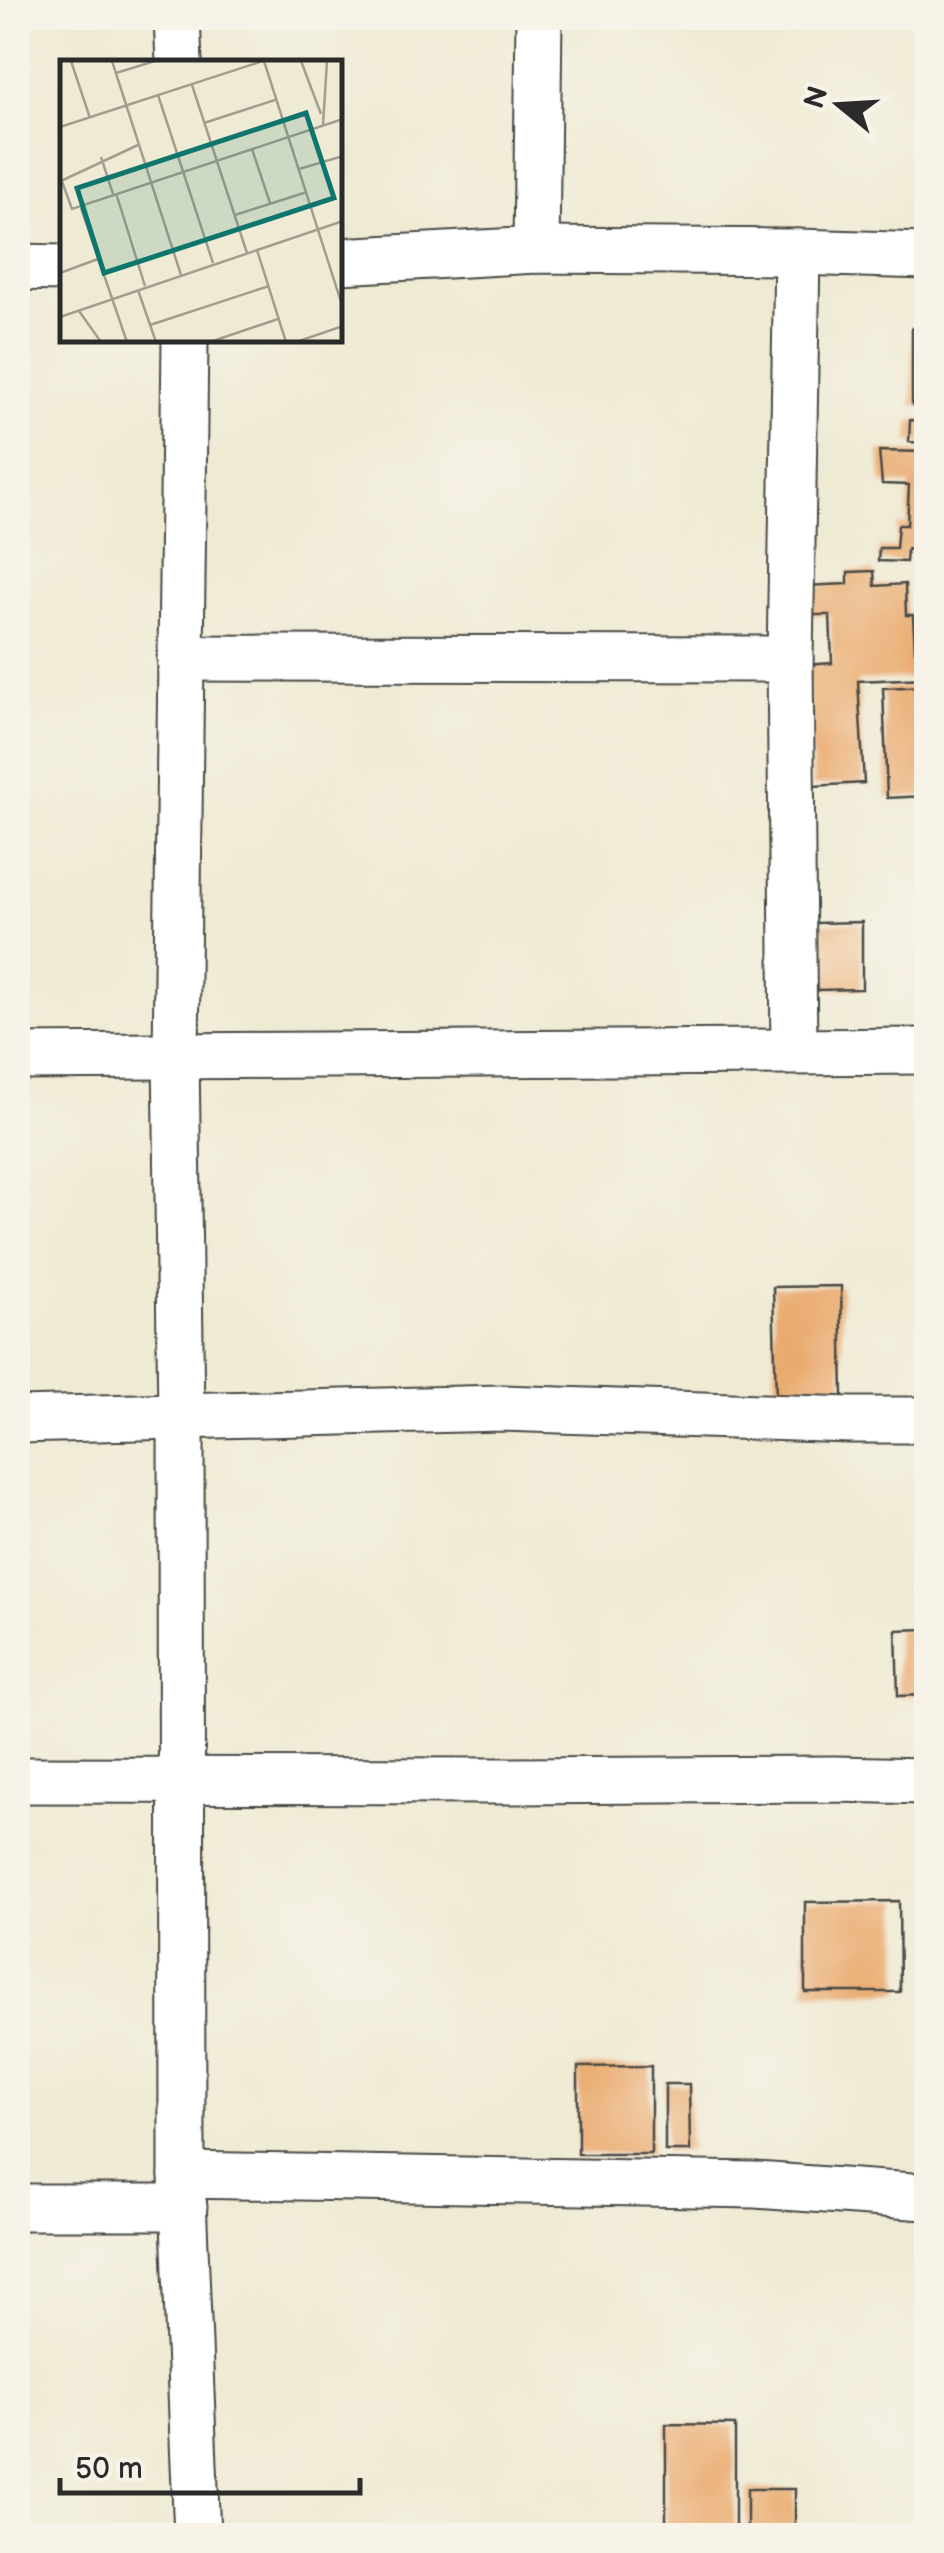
<svg xmlns="http://www.w3.org/2000/svg" width="944" height="2553" font-family="'Balsamiq Sans',sans-serif">
	<style>
		.building { fill: #eaab70 }
		.lines { fill: none; stroke-linecap: round; stroke-linejoin: round }
		.minor-casing { stroke: #484844; stroke-width: 49 }
		.minor { stroke: #fff; stroke-width: 45 }
		.inset-road { fill: none; stroke: #a19e90; stroke-width: 2.5 }
		.view { fill: #0f766e; fill-opacity: 0.15; stroke: #0f766e; stroke-width: 5 }
		.inset-edge { fill: none; stroke: #2b2b2b; stroke-width: 5 }
	</style>
	<rect width="100%" height="100%" fill="#f7f3e8"/>
	<filter id="ink" filterUnits="userSpaceOnUse"><feTurbulence type="fractalNoise" baseFrequency=".01" numOctaves="2"/><feDisplacementMap in="SourceGraphic" scale="20" xChannelSelector="R" yChannelSelector="G"/><feConvolveMatrix kernelMatrix="1 2 1 2 8 2 1 2 1" color-interpolation-filters="sRGB"/></filter>
	<filter id="wash" filterUnits="userSpaceOnUse"><feTurbulence type="fractalNoise" baseFrequency=".0048" numOctaves="4" result="noise"/><feDisplacementMap in="SourceGraphic" scale="40" xChannelSelector="R" yChannelSelector="G"/><feGaussianBlur stdDeviation="2.25" result="paint"/><feColorMatrix in="noise" values="0 0 0 0 0 0 0 0 0 0 0 0 0 0 0 0 0 1.4 0 .05"/><feComposite in="paint" operator="in"/></filter>
	<g filter="url(#wash)">
		<rect width="100%" height="100%" fill="#efead3"/>
		<g id="blocks">
			<g class="building">
				<rect x="912" y="328" width="14" height="77"/>
				<path d="M 910,420 L 926,421 L 926,443 L 909,442 Z"/>
				<path d="M 879,451 L 926,452 L 926,550 L 907,549 L 906,562 L 878,561 L 879,548 L 896,548 L 898,525 L 907,525 L 909,485 L 882,484 Z"/>
				<path d="M 874,571 L 875,586 L 905,584 L 906,615 L 913,615 L 915,651 L 925,651 L 926,678 L 858,681 L 864,783 L 813,786 L 806,665 L 832,663 L 830,615 L 804,615 L 803,586 L 848,584 L 848,572 Z"/>
				<path d="M 926,686 L 926,796 L 887,798 L 883,688 Z"/>
				<path d="M 862,922 L 862,989 L 816,990 L 815,923 Z"/>
				<path d="M 841,1286 L 843,1398 L 776,1399 L 773,1287 Z"/>
				<path d="M 926,1629 L 926,1695 L 898,1696 L 896,1630 Z"/>
				<path d="M 899,1901 L 900,1992 L 805,1992 L 805,1902 Z"/>
				<path d="M 651,2066 L 651,2154 L 578,2154 L 578,2067 Z"/>
				<path d="M 665,2084 L 689,2084 L 690,2151 L 665,2151 Z"/>
				<path d="M 666,2424 L 735,2425 L 735,2536 L 666,2536 Z"/>
				<rect x="747" y="2489" width="48" height="47"/>
			</g>
		</g>
	</g>
	<g filter="url(#ink)">
		<use href="#blocks" fill-opacity="0" stroke="#484844" stroke-width="2.5"/>
		<g class="lines">
			<g class="minor-casing">
				<g id="minor">
					<path d="M 177,18 L 179,62"/>
					<path d="M 536,250 L 539,18"/>
					<path d="M 340,261 L 536,250 L 797,252 L 926,256"/>
					<path d="M 18,267 L 62,268"/>
					<path d="M 185,340 L 176,1055 L 181,1415 L 182,2175 L 197,2536"/>
					<path d="M 180,658 L 790,659"/>
					<path d="M 794,1051 L 790,659 L 797,252"/>
					<path d="M 18,1057 L 926,1051"/>
					<path d="M 18,1420 L 502,1408 L 850,1420 L 926,1420"/>
					<path d="M 18,1780 L 513,1781 L 834,1779 L 926,1781"/>
					<path d="M 182,2175 L 756,2185 L 926,2197"/>
					<path d="M 18,2207 L 184,2207"/>
				</g>
			</g>
			<use href="#minor" class="minor"/>
		</g>
	</g>
	<g transform="translate(60 60)">
		<rect width="282" height="282" fill="#efead3"/>
		<path class="inset-road" d="M 11,1 L 30,58M 52,1 L 121,215M 204,1 L 283,248M 241,1 L 261,54M 56,13 L 95,1M 132,25 L 187,193M 98,35 L 153,203M 144,63 L 215,40M 263,65 L 267,1M 0,67 L 203,1M 192,89 L 210,143M 41,97 L 53,134M 239,109 L 283,96M 0,116 L 12,149 L 283,59M 1,121 L 78,85M 56,133 L 85,226M 21,148 L 67,282M 175,155 L 247,132M 197,190 L 226,282M 0,213 L 38,199M 78,230 L 96,282M 19,251 L 41,282M 0,257 L 283,161M 90,265 L 209,226M 150,282 L 218,259M 236,282 L 283,266"/>
		<path class="view" d="M 246,53 L 274,138 L 44,213 L 17,128 Z"/>
		<rect width="282" height="282" class="inset-edge"/>
	</g>
	<rect width="944" height="2553" fill="none" stroke="#f7f3e8" stroke-width="60"/>
	<g transform="translate(839 105) rotate(288)" stroke="#f7f3e8" stroke-width="8" paint-order="stroke">
	<path d="M0-8L18 38L0 25L-18 38Z" fill="#2b2b2b"/>
	<text y="-15" font-size="28" font-weight="bold" text-anchor="middle" fill="#2b2b2b">N</text>
	</g>
	<path d="M60 2478v15h300v-15" fill="none" stroke="#2b2b2b" stroke-width="5"/>
	<text x="75" y="2478" font-size="30" fill="#2b2b2b" stroke="#f7f3e8" stroke-width="8" paint-order="stroke">50 m</text>
</svg>
